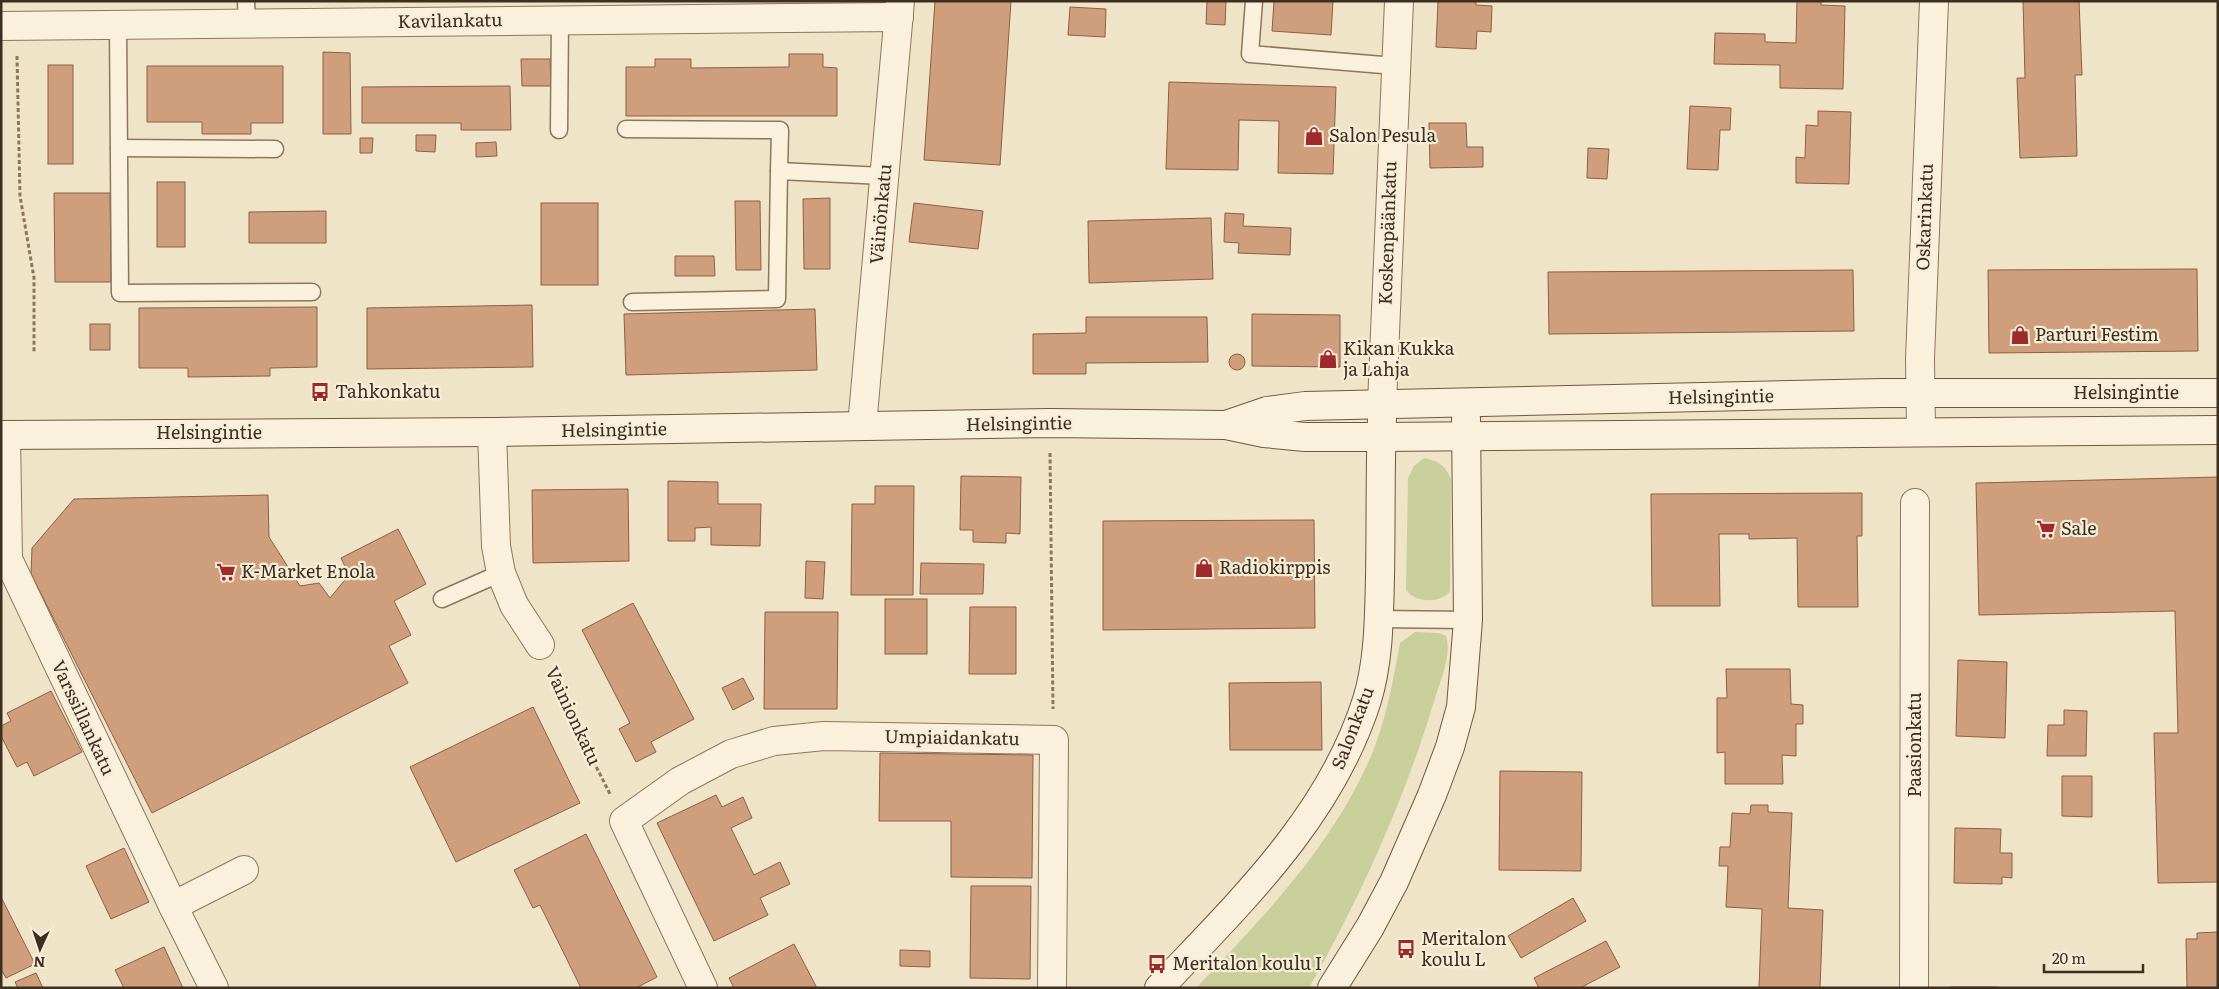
<svg xmlns="http://www.w3.org/2000/svg" width="2219" height="989" font-family="Literata,serif">
	<style>
		.green { fill: #c9cf9b }
		.building { fill: #cf9f7d; stroke: #8d5f41 }
		.lines { fill: none; stroke-linecap: round; stroke-linejoin: round }
		.lane-casing { stroke: #8d765c; stroke-width: 19 }
		.street-casing { stroke: #8d765c; stroke-width: 30 }
		.secondary-casing { stroke: #6f573f; stroke-width: 30 }
		.path { stroke: #8d765c; stroke-width: 3; stroke-dasharray: 4 2.5; stroke-linecap: butt }
		.lane { stroke: #faf1dc; stroke-width: 16 }
		.street { stroke: #faf1dc; stroke-width: 28 }
		.secondary { stroke: #faf1dc; stroke-width: 28 }
		.labels { text-anchor: middle; stroke-width: 4.5; stroke-linejoin: round; paint-order: stroke }
		.street-label { font-size: 18px; fill: #3d2e20; stroke: #f7eed8 }
		.poi-label { font-size: 18px; fill: #3d2e20; stroke: #f7eed8; text-anchor: start }
	</style>
	<rect width="100%" height="100%" fill="#f0e4c8"/>
	<g class="green">
		<path d="M 1424,458 C 1439,461 1446,466 1451,480 L 1450,591 C 1441,604 1415,603 1406,590 L 1408,478 L 1414,466 Z"/>
		<path d="M 1415,632 L 1439,633 L 1446,636 C 1452,655 1441,679 1435,698 C 1405,799 1361,896 1309,988 L 1196,988 C 1264,916 1331,848 1371,756 C 1386,721 1393,680 1400,643 Z"/>
	</g>
	<g class="building">
		<path d="M 935,1 L 1011,1 L 1000,165 L 924,160 Z"/>
		<path d="M 1207,1 L 1226,1 L 1225,25 L 1206,24 Z"/>
		<path d="M 1274,1 L 1333,1 L 1331,35 L 1272,31 Z"/>
		<path d="M 1438,1 L 1476,1 L 1476,5 L 1492,6 L 1491,32 L 1477,31 L 1476,49 L 1436,47 Z"/>
		<path d="M 1797,1 L 1821,1 L 1821,5 L 1845,6 L 1843,89 L 1780,88 L 1780,65 L 1714,64 L 1715,33 L 1765,34 L 1765,42 L 1796,43 Z"/>
		<path d="M 2023,1 L 2079,1 L 2082,75 L 2075,75 L 2077,156 L 2020,158 L 2017,78 L 2025,78 Z"/>
		<path d="M 1070,7 L 1106,9 L 1105,37 L 1068,35 Z"/>
		<path d="M 323,52 L 350,53 L 351,134 L 323,134 Z"/>
		<path d="M 789,54 L 823,54 L 823,67 L 837,68 L 837,116 L 626,116 L 626,67 L 655,67 L 655,59 L 691,59 L 691,68 L 789,67 Z"/>
		<path d="M 521,59 L 550,59 L 551,86 L 522,86 Z"/>
		<rect x="48" y="65" width="25" height="99"/>
		<path d="M 147,66 L 283,66 L 283,123 L 251,123 L 251,134 L 202,134 L 202,122 L 147,122 Z"/>
		<path d="M 1169,82 L 1336,87 L 1333,174 L 1278,173 L 1279,121 L 1239,120 L 1238,170 L 1166,169 Z"/>
		<path d="M 510,86 L 511,130 L 461,130 L 461,123 L 362,123 L 362,87 Z"/>
		<path d="M 1690,106 L 1731,108 L 1730,130 L 1720,130 L 1718,170 L 1687,169 Z"/>
		<path d="M 1818,111 L 1851,112 L 1849,184 L 1796,183 L 1796,157 L 1805,158 L 1806,125 L 1818,126 Z"/>
		<path d="M 1429,123 L 1466,123 L 1467,147 L 1483,147 L 1483,167 L 1430,168 Z"/>
		<path d="M 416,135 L 436,135 L 435,152 L 416,151 Z"/>
		<path d="M 360,138 L 373,138 L 372,153 L 360,153 Z"/>
		<path d="M 496,142 L 497,156 L 476,157 L 476,143 Z"/>
		<path d="M 1588,148 L 1609,149 L 1607,179 L 1587,178 Z"/>
		<rect x="157" y="182" width="28" height="65"/>
		<path d="M 54,193 L 110,193 L 111,282 L 55,282 Z"/>
		<path d="M 830,198 L 830,269 L 804,269 L 803,199 Z"/>
		<path d="M 735,201 L 760,201 L 761,270 L 736,270 Z"/>
		<rect x="541" y="203" width="57" height="82"/>
		<path d="M 914,203 L 983,211 L 978,249 L 909,242 Z"/>
		<path d="M 326,211 L 326,243 L 249,243 L 249,212 Z"/>
		<path d="M 1225,213 L 1244,214 L 1243,226 L 1291,228 L 1290,255 L 1238,253 L 1239,243 L 1224,242 Z"/>
		<path d="M 1211,218 L 1213,279 L 1089,283 L 1088,221 Z"/>
		<path d="M 675,256 L 714,256 L 715,276 L 675,276 Z"/>
		<path d="M 2197,269 L 2198,351 L 1989,353 L 1988,270 Z"/>
		<path d="M 1853,270 L 1854,331 L 1549,334 L 1548,272 Z"/>
		<path d="M 532,305 L 533,367 L 367,369 L 367,308 Z"/>
		<path d="M 317,307 L 317,367 L 270,368 L 270,376 L 188,377 L 188,368 L 139,368 L 139,308 Z"/>
		<path d="M 815,309 L 817,370 L 626,375 L 624,314 Z"/>
		<path d="M 1252,314 L 1340,315 L 1340,367 L 1252,366 Z"/>
		<path d="M 1086,317 L 1207,317 L 1208,362 L 1086,363 L 1086,374 L 1033,374 L 1033,334 L 1086,333 Z"/>
		<rect x="90" y="324" width="20" height="26"/>
		<circle cx="1237" cy="362" r="8"/>
		<path d="M 961,476 L 1021,477 L 1020,534 L 1006,533 L 1006,543 L 973,542 L 973,530 L 960,530 Z"/>
		<path d="M 2218,477 L 2218,882 L 2158,883 L 2154,733 L 2178,733 L 2175,611 L 1979,615 L 1976,483 Z"/>
		<path d="M 668,481 L 718,482 L 718,504 L 761,504 L 760,546 L 711,545 L 711,527 L 695,528 L 695,541 L 668,541 Z"/>
		<path d="M 875,486 L 914,486 L 913,595 L 851,595 L 852,504 L 875,504 Z"/>
		<path d="M 628,489 L 629,561 L 533,563 L 532,490 Z"/>
		<path d="M 1862,493 L 1862,536 L 1857,536 L 1858,607 L 1798,607 L 1797,538 L 1749,539 L 1749,534 L 1719,534 L 1720,606 L 1652,606 L 1651,494 Z"/>
		<path d="M 268,495 L 269,537 L 300,586 L 319,583 L 330,598 L 349,575 L 341,558 L 398,529 L 426,584 L 394,601 L 411,635 L 389,646 L 408,683 L 152,813 L 31,574 L 32,548 L 74,499 Z"/>
		<path d="M 1314,520 L 1315,628 L 1103,630 L 1103,521 Z"/>
		<path d="M 806,561 L 825,562 L 823,599 L 805,598 Z"/>
		<path d="M 921,563 L 984,564 L 983,594 L 920,594 Z"/>
		<rect x="885" y="599" width="42" height="55"/>
		<path d="M 633,603 L 694,719 L 651,742 L 656,752 L 636,762 L 619,729 L 630,723 L 582,630 Z"/>
		<path d="M 970,607 L 1016,607 L 1016,674 L 969,674 Z"/>
		<path d="M 765,612 L 838,612 L 837,709 L 764,709 Z"/>
		<path d="M 1958,660 L 2007,662 L 2005,738 L 1956,736 Z"/>
		<path d="M 1726,669 L 1790,669 L 1791,704 L 1803,705 L 1803,724 L 1796,724 L 1796,756 L 1782,755 L 1783,784 L 1725,784 L 1725,752 L 1717,753 L 1717,698 L 1727,698 Z"/>
		<path d="M 743,678 L 754,699 L 733,710 L 722,688 Z"/>
		<path d="M 1321,682 L 1322,750 L 1230,750 L 1229,683 Z"/>
		<path d="M 51,691 L 82,752 L 34,776 L 27,762 L 17,767 L 1,736 L 1,726 L 11,721 L 7,713 Z"/>
		<path d="M 533,707 L 580,803 L 456,862 L 410,767 Z"/>
		<path d="M 2064,710 L 2087,711 L 2086,756 L 2047,756 L 2048,725 L 2064,725 Z"/>
		<path d="M 880,753 L 1033,755 L 1032,878 L 951,877 L 951,821 L 879,821 Z"/>
		<path d="M 1500,771 L 1582,772 L 1581,871 L 1499,870 Z"/>
		<path d="M 2062,776 L 2092,776 L 2092,817 L 2062,816 Z"/>
		<path d="M 716,795 L 722,807 L 743,797 L 752,818 L 731,828 L 754,875 L 780,862 L 790,884 L 760,898 L 768,915 L 714,941 L 657,823 Z"/>
		<path d="M 1751,805 L 1768,805 L 1768,812 L 1792,813 L 1788,908 L 1823,910 L 1820,988 L 1759,988 L 1762,909 L 1726,907 L 1728,866 L 1719,866 L 1720,847 L 1730,847 L 1732,813 L 1750,814 Z"/>
		<path d="M 1955,828 L 2001,829 L 2000,853 L 2012,853 L 2012,878 L 2002,877 L 2002,884 L 1954,883 Z"/>
		<path d="M 586,834 L 657,977 L 636,988 L 581,988 L 540,905 L 533,908 L 514,870 Z"/>
		<path d="M 124,848 L 149,902 L 111,919 L 86,866 Z"/>
		<path d="M 971,886 L 1031,886 L 1030,979 L 970,978 Z"/>
		<path d="M 1,897 L 35,964 L 6,978 L 1,969 Z"/>
		<path d="M 1573,898 L 1586,921 L 1521,958 L 1508,936 Z"/>
		<path d="M 2218,932 L 2218,988 L 2187,987 L 2186,939 L 2197,939 L 2197,933 Z"/>
		<path d="M 1606,941 L 1620,967 L 1580,988 L 1539,988 L 1534,978 Z"/>
		<path d="M 794,944 L 817,988 L 734,988 L 729,978 Z"/>
		<path d="M 164,947 L 183,988 L 124,988 L 115,970 Z"/>
		<path d="M 900,950 L 930,951 L 930,967 L 900,966 Z"/>
		<path d="M 36,973 L 43,988 L 18,988 L 15,982 Z"/>
		<rect x="1950" y="987" width="47" height="1"/>
	</g>
	<g class="lines">
		<g class="lane-casing">
			<g id="lane">
				<path d="M 246,1 L 247,23"/>
				<path d="M 1254,1 L 1250,54 L 1395,66"/>
				<path d="M 118,25 L 120,293 L 312,292"/>
				<path d="M 626,129 L 780,130 L 779,171"/>
				<path d="M 559,130 L 560,20"/>
				<path d="M 119,148 L 275,149"/>
				<path d="M 632,302 L 777,299 L 779,171 L 884,176"/>
				<path d="M 442,599 L 501,573"/>
				<path d="M 1379,619 L 1468,620"/>
			</g>
		</g>
		<g class="street-casing">
			<g id="street">
				<path d="M 1,26 L 899,17"/>
				<path d="M 1382,404 L 1399,1"/>
				<path d="M 862,426 L 900,1"/>
				<path d="M 492,432 L 496,546 L 501,573 L 514,605 L 540,645"/>
				<path d="M 1921,432 L 1920,359 L 1934,1"/>
				<path d="M 6,435 L 8,559 L 173,906 L 214,988"/>
				<path d="M 173,906 L 244,870"/>
				<path d="M 703,988 L 624,821 L 680,781 L 731,754 L 774,741 L 824,736 L 1054,740 L 1052,988"/>
				<path d="M 1914,988 L 1915,503"/>
			</g>
		</g>
		<g class="secondary-casing">
			<g id="secondary">
				<path d="M 1226,425 L 1267,411 L 1305,406 L 1882,393 L 2218,393"/>
				<path d="M 1,435 L 492,432 L 1050,423 L 1226,425 L 1264,433 L 1305,437 L 1381,437 L 2218,430"/>
				<path d="M 1159,988 C 1241,901 1330,817 1367,700 C 1379,661 1379,617 1380,577 C 1381,524 1380,471 1382,418"/>
				<path d="M 1332,988 L 1370,927 L 1394,882 L 1432,795 L 1450,747 L 1461,707 L 1468,620 L 1466,419"/>
			</g>
		</g>
		<g class="path">
			<path d="M 17,56 L 20,196 L 34,278 L 34,352"/>
			<path d="M 1050,453 L 1053,709"/>
			<path d="M 552,673 L 566,707 L 610,794"/>
		</g>
		<use href="#lane" class="lane"/>
		<use href="#street" class="street"/>
		<use href="#secondary" class="secondary"/>
	</g>
	<defs>
		<g id="shop-bare" transform="scale(1.5)"><path d="M-5-2.5h2.3a2.7 3.5 0 0 1 5.4 0H5L5.5 6h-11ZM-1.5-2.5h3a1.5 2.3 0 0 0-3 0Z" fill="#9e2a2b" stroke="#f7eed8" stroke-width="2.5" paint-order="stroke"/></g>
		<g id="bus-bare" transform="scale(1.5)"><path d="M-5-6H5V4H4V6H2V4H-2V6H-4V4H-5ZM-3.5-4V0h7V-4ZM-3.5 1.2v1.5H-2V1.2ZM2 1.2v1.5H3.5V1.2Z" fill="#9e2a2b" stroke="#f7eed8" stroke-width="2.5" paint-order="stroke"/></g>
		<g id="supermarket-bare" transform="scale(1.5)"><path d="M-6-5.5h2.5l.6 2H6L4.5 2H-2.5L-4.4-4H-6ZM-1.5 3.2a1.3 1.3 0 1 0 .1 0ZM3 3.2a1.3 1.3 0 1 0 .1 0Z" fill="#9e2a2b" stroke="#f7eed8" stroke-width="2.5" paint-order="stroke"/></g>
	</defs>
	<g fill-rule="evenodd">
		<use href="#shop-bare" x="1314" y="136"/>
		<use href="#shop-bare" x="2020" y="335"/>
		<use href="#shop-bare" x="1328" y="359"/>
		<use href="#bus-bare" x="320" y="392"/>
		<use href="#supermarket-bare" x="2046" y="529"/>
		<use href="#shop-bare" x="1204" y="568"/>
		<use href="#supermarket-bare" x="226" y="572"/>
		<use href="#bus-bare" x="1406" y="949"/>
		<use href="#bus-bare" x="1157" y="964"/>
	</g>
	<g class="labels">
		<g class="street-label">
			<text transform="translate(450 21) rotate(-1)" y="6">Kavilankatu</text>
			<text transform="translate(881 214) rotate(-85)" y="6">Väinönkatu</text>
			<text transform="translate(1925 217) rotate(-88)" y="6">Oskarinkatu</text>
			<text transform="translate(1388 233) rotate(-88)" y="6">Koskenpäänkatu</text>
			<text x="2126" y="399">Helsingintie</text>
			<text transform="translate(1721 397) rotate(-1)" y="6">Helsingintie</text>
			<text transform="translate(1019 424) rotate(-1)" y="6">Helsingintie</text>
			<text transform="translate(614 430) rotate(-1)" y="6">Helsingintie</text>
			<text x="209" y="439">Helsingintie</text>
			<text transform="translate(573 716) rotate(65)" y="6">Vainionkatu</text>
			<text transform="translate(83 718) rotate(65)" y="6">Varssillankatu</text>
			<text transform="translate(1353 728) rotate(-69)" y="6">Salonkatu</text>
			<text transform="translate(952 738) rotate(1)" y="6">Umpiaidankatu</text>
			<text transform="translate(1915 745) rotate(-90)" y="6">Paasionkatu</text>
		</g>
		<g class="poi-label">
			<text x="1329" y="142">Salon Pesula</text>
			<text x="2035" y="341">Parturi Festim</text>
			<text x="1343" y="355">Kikan Kukka<tspan x="1343" dy="21">ja Lahja</tspan></text>
			<text x="335" y="398">Tahkonkatu</text>
			<text x="2061" y="535">Sale</text>
			<text x="1219" y="574">Radiokirppis</text>
			<text x="241" y="578">K-Market Enola</text>
			<text x="1421" y="945">Meritalon<tspan x="1421" dy="21">koulu L</tspan></text>
			<text x="1172" y="970">Meritalon koulu I</text>
		</g>
	</g>
	<rect width="2219" height="989" fill="none" stroke="#3d2e20" stroke-width="5"/>
	<g transform="translate(40 949) rotate(183)" stroke="#f7eed8" stroke-width="4" paint-order="stroke">
	<path d="M0-4L9 19L0 12L-9 19Z" fill="#3d2e20"/>
	<text y="-8" font-size="14" font-weight="bold" text-anchor="middle" fill="#3d2e20">N</text>
	</g>
	<path d="M2044 964v8h99v-8" fill="none" stroke="#3d2e20" stroke-width="2.5"/>
	<text x="2052" y="964" font-size="15" fill="#3d2e20" stroke="#f7eed8" stroke-width="4" paint-order="stroke">20 m</text>
</svg>
